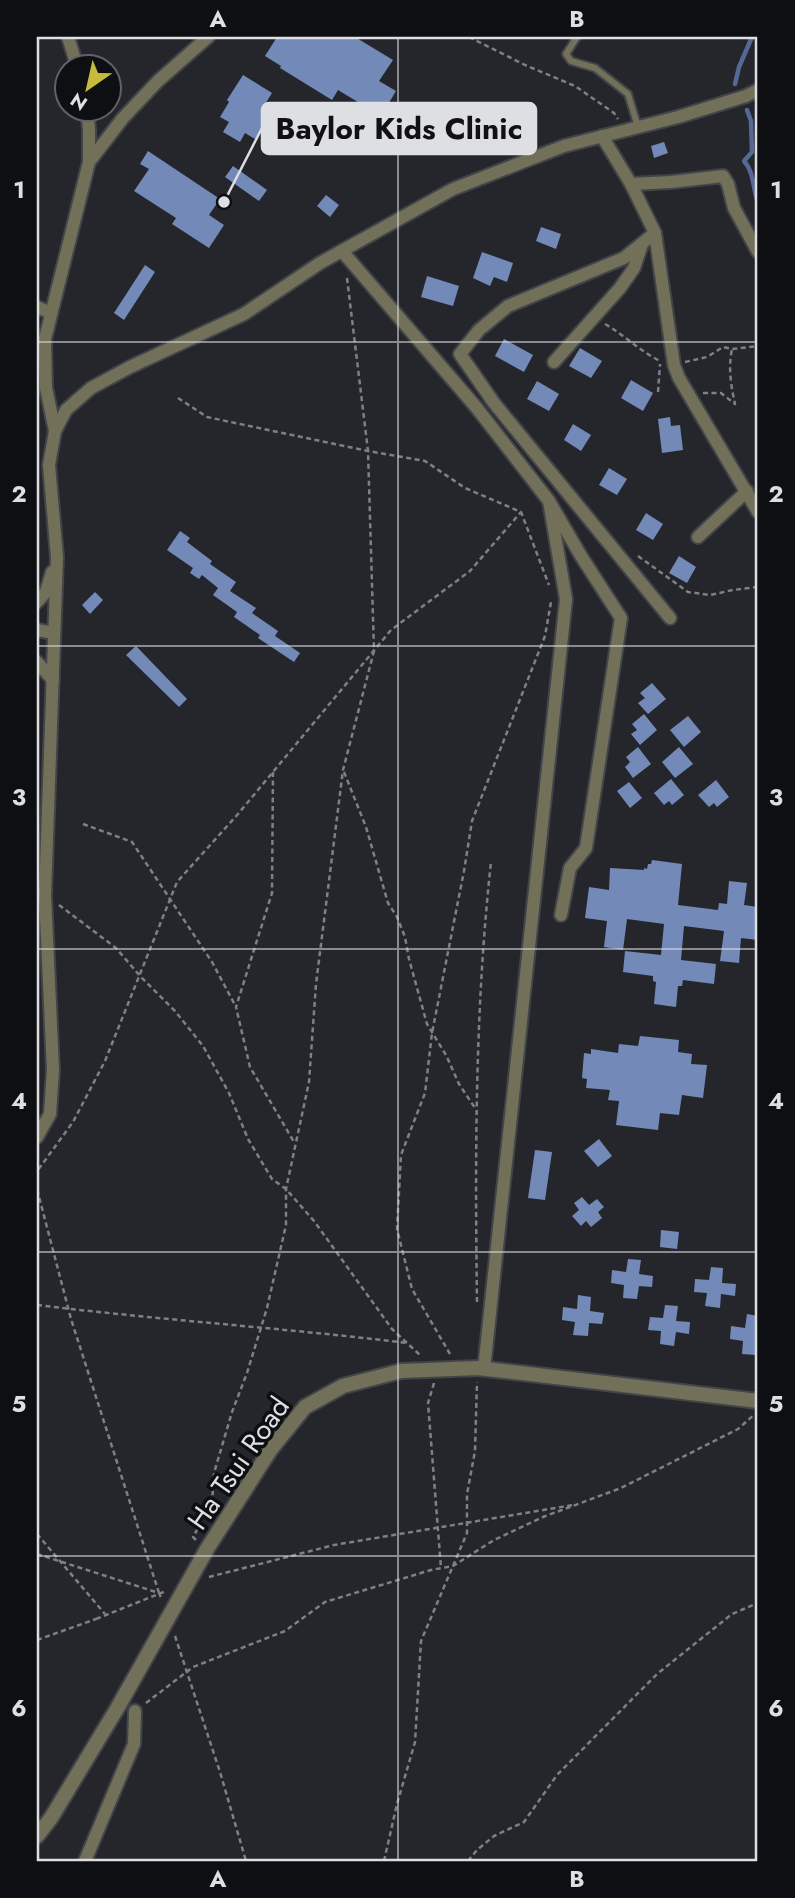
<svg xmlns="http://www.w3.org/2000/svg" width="795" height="1898" font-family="Jost,sans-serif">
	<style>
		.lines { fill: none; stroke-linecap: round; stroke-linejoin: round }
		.stream { stroke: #546996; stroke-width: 4.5 }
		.building { fill: #738ab9 }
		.service-casing { stroke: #424449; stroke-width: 10 }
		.minor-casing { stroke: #424449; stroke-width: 16 }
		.tertiary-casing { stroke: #424449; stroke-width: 18 }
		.path { stroke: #7e8085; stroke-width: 2.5; stroke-dasharray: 5 3.5; stroke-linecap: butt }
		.service { stroke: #727059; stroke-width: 6 }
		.minor { stroke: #727059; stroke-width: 12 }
		.tertiary { stroke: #727059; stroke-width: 14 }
		.grid { fill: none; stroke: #dddfe3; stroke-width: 2; stroke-opacity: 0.55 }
		.labels { text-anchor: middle; stroke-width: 7; stroke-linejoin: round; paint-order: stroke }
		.street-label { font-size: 28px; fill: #dddfe3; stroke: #0e0f12 }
		.leader { fill: none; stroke: #dddfe3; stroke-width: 2.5 }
		.callout-dot { fill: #dddfe3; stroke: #0e0f12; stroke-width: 2.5 }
		.callout { fill: #dddfe3; stroke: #dddfe3; stroke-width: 2.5 }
		.callout-label { font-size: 30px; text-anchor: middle; font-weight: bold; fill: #111 }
		.neatline { fill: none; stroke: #dddfe3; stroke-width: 2.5 }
		.grid-label { font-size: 23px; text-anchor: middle; font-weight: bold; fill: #dddfe3 }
	</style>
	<rect width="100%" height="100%" fill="#24262c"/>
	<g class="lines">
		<g class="stream">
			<path d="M 735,84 L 739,67 L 752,37"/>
			<path d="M 747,110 L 751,121 L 752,152 L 744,161 C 754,172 753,189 758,203"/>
		</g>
	</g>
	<g class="building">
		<path d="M 277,37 L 355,37 L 393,60 L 379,81 L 396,91 L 381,116 L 338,90 L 332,100 L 280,68 L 281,66 L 265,56 Z"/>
		<path d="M 243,75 L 272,93 L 262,109 L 288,126 L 279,141 L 260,130 L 255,139 L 245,133 L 240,142 L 223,132 L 229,122 L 220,117 L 229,102 L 227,100 Z"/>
		<path d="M 664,142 L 668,153 L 654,158 L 651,146 Z"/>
		<path d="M 148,151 L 220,199 L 209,215 L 224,225 L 209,248 L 172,224 L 176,218 L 134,191 L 149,169 L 140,164 Z"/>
		<path d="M 233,166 L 267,190 L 259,201 L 225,177 Z"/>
		<path d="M 326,195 L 339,205 L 330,217 L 317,206 Z"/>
		<path d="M 541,227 L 561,234 L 556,249 L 536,241 Z"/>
		<path d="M 482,252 L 513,263 L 507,282 L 494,277 L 490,286 L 473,278 Z"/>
		<path d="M 145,265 L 155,272 L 124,320 L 114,313 Z"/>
		<path d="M 427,276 L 459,286 L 453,306 L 421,297 Z"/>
		<path d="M 504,339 L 533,355 L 524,372 L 495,356 Z"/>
		<path d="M 580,348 L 602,361 L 591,378 L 569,366 Z"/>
		<path d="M 631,380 L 653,393 L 643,411 L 621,398 Z"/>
		<path d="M 537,381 L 559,394 L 549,411 L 527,399 Z"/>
		<path d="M 670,417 L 671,426 L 680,425 L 683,450 L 662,453 L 658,419 Z"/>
		<path d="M 573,424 L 591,435 L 581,451 L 564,440 Z"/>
		<path d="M 609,468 L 627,479 L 617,495 L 599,485 Z"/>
		<path d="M 646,513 L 663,524 L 653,540 L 636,530 Z"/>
		<path d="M 180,531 L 190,538 L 187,542 L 212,561 L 210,564 L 236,582 L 230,591 L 256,608 L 252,613 L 278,631 L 275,636 L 300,653 L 294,662 L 258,638 L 260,635 L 234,617 L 237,612 L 213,595 L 218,588 L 202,575 L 199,579 L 190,573 L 193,568 L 167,550 Z"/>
		<path d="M 679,556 L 696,567 L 687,583 L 669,573 Z"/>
		<path d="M 95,592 L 103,600 L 90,614 L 82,605 Z"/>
		<path d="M 136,646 L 187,699 L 179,707 L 126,655 Z"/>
		<path d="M 652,683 L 666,699 L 648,714 L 638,703 L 645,698 L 640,693 Z"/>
		<path d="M 644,714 L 657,730 L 640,745 L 631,734 L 637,730 L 632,724 Z"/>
		<path d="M 688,716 L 701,732 L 684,747 L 670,730 Z"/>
		<path d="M 638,747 L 651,764 L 633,778 L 625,767 L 630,762 L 626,757 Z"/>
		<path d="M 679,747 L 693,764 L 675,778 L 662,762 Z"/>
		<path d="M 671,779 L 684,795 L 672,805 L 669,801 L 664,805 L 654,793 Z"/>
		<path d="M 716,780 L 729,797 L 717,807 L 714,803 L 709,807 L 698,795 Z"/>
		<path d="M 629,782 L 642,798 L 630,808 L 617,791 Z"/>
		<path d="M 652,860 L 682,864 L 678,905 L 718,910 L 719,903 L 727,904 L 729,881 L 747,883 L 744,905 L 758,907 L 758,940 L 741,938 L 739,963 L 720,961 L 724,931 L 684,926 L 681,960 L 716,964 L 714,984 L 683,980 L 682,986 L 678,986 L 676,1007 L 654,1004 L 656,982 L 653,981 L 653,976 L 623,972 L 625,951 L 661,955 L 664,924 L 627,919 L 623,950 L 604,947 L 607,921 L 585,918 L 589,887 L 609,890 L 610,868 L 644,870 L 644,868 L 647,869 L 648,864 L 651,864 Z"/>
		<path d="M 640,1036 L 679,1040 L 678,1052 L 692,1054 L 691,1064 L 707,1065 L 703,1098 L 682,1095 L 679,1115 L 660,1113 L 658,1130 L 616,1125 L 619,1101 L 608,1100 L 610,1090 L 586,1088 L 587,1079 L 582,1078 L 584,1053 L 591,1054 L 591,1049 L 618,1053 L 619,1044 L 638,1046 Z"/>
		<path d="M 599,1139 L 612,1156 L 598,1167 L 584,1151 Z"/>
		<path d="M 535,1150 L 552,1152 L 545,1200 L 528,1198 Z"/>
		<path d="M 582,1197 L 589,1205 L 597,1199 L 604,1207 L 598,1212 L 602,1218 L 591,1227 L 586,1221 L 581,1226 L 572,1216 L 579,1210 L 574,1203 Z"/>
		<path d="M 661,1230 L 679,1232 L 677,1249 L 660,1247 Z"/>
		<path d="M 628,1259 L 641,1260 L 639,1274 L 653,1276 L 652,1287 L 639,1286 L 637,1299 L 623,1298 L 624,1285 L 611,1283 L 612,1270 L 626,1272 Z"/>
		<path d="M 711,1267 L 723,1268 L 722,1283 L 736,1284 L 735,1296 L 721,1294 L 720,1308 L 705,1306 L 707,1293 L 694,1292 L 695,1279 L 709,1280 Z"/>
		<path d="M 578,1295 L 591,1297 L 590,1311 L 604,1313 L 602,1324 L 589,1323 L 588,1336 L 573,1335 L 575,1322 L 562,1320 L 563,1307 L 577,1309 Z"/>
		<path d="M 665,1305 L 678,1306 L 676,1321 L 690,1322 L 689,1334 L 676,1332 L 674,1346 L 660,1344 L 661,1331 L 648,1330 L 650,1317 L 663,1318 Z"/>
		<path d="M 747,1314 L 758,1316 L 758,1342 L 756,1355 L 742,1354 L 743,1341 L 730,1339 L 731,1326 L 745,1328 Z"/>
	</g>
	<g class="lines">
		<g class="service-casing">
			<path id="service" d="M 577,37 L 566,54 L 571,61 L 595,68 L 628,94 L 638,127"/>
		</g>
		<g class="minor-casing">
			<g id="minor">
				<path d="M 68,37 L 77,66"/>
				<path d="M 87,108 L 89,129 L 89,162"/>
				<path d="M 602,136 L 631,184 L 655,233 L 674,365 L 679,378 L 758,512"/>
				<path d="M 631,184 L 671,182 L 723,176 L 728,184 L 734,208 L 758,252"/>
				<path d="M 655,233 L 624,258 L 508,306 L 479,330 L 460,354 L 494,403 L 670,618"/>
				<path d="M 342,251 L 476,407 L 549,501 L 581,556 L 621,618 L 586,848 L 570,868 L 561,915"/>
				<path d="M 37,307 L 51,313"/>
				<path d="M 554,362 L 620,288 L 634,268 L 642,244"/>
				<path d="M 55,431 L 46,388 L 45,339 L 89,162 L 123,118 L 158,81 L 208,37"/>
				<path d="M 698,537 L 747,491"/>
				<path d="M 37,602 L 46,592 L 52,572"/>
				<path d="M 37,630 L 54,633"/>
				<path d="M 37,662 L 53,680"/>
				<path d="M 37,1137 L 50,1114 L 53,1070 L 45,895 L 57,557 L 49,465 L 55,431 L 66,410 L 91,388 L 130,367 L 244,314 L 320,263 L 453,189 L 564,146 L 678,117 L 746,96 L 758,90"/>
				<path d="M 484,1369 L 566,599 L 549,501"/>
				<path d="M 85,1861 L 134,1744 L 135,1711"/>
			</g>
		</g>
		<g class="tertiary-casing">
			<path id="tertiary" d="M 37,1836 L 51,1818 L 118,1707 L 207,1549 L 271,1449 L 305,1407 L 343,1386 L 401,1371 L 478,1368 L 758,1401"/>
		</g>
		<g class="path">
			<path d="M 469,37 L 525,65 L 575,86 L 614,113 L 618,119"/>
			<path d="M 605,324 C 624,335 640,351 660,361"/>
			<path d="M 685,362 L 707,357 L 723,347 L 732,349 L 758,346"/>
			<path d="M 658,392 L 660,364"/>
			<path d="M 703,393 L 721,393 L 735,404 C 731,386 728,368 732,349"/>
			<path d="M 178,398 L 207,417 L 368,451 L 425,461 L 465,488 L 521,512 L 549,585"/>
			<path d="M 638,556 L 688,592 L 710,595 L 733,590 L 758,587"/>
			<path d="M 273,772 L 272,893 L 236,1007 L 250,1067 L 294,1142"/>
			<path d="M 344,772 L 366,827 L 388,903 L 397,917 L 405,937 L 409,959 L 427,1024 L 446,1055 L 459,1084 L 475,1108"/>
			<path d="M 83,824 L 132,842 L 212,962 L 235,1005"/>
			<path d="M 59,905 L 116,948 L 140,976 L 175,1011 L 203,1046 L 229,1093 L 248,1139 L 272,1179 L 286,1189 L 314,1221 L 392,1329 L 421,1356"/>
			<path d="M 477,1302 C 475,1155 475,1008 491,862"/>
			<path d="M 37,1305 C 160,1320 284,1328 407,1343"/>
			<path d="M 450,1354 L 412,1289 L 397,1229 L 401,1155 L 425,1093 L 432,1033 L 464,871 L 472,821 L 545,636 L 551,602"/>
			<path d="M 434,1383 L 428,1403 L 441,1568"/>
			<path d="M 37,1534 L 105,1614"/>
			<path d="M 196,1540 L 193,1537 L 212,1503 L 214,1473 L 232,1412 L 247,1373 L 267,1308 L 286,1225 L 286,1189 L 309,1082 L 316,984 L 343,770 L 374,651 L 368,451 L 347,278"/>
			<path d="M 37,1554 L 159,1593 L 162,1600"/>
			<path d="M 209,1577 L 334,1545 L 573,1505"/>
			<path d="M 159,1593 L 71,1319 L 37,1189 L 38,1170 L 73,1122 L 105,1061 L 177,882 L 238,814 L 391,630 L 470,571 L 521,512"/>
			<path d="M 96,1619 L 166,1591"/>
			<path d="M 175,1636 L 220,1772 L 246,1861"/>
			<path d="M 37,1640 L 96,1619"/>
			<path d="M 146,1703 L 193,1667 L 285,1631 L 325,1602 L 431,1570 L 453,1566 L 494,1540 L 543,1517 L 621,1488 L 738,1429 L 755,1414"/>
			<path d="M 384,1861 L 397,1804 L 415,1742 L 421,1641 L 467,1533 L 467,1494 L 475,1451 L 477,1382"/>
			<path d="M 468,1861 L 477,1850 L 494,1836 L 524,1822 L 557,1775 L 657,1674 L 732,1614 L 758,1603"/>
		</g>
		<use href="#service" class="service"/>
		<use href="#minor" class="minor"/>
		<use href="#tertiary" class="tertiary"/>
	</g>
	<path class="grid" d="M 398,37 L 398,1861M 37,342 L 758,342M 37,646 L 758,646M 37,949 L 758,949M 37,1252 L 758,1252M 37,1556 L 758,1556"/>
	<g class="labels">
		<g class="street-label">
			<text transform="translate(238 1463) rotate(-55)" y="10">Ha Tsui Road</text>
		</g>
	</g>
	<path class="leader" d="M224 202L262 128"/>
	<circle class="callout-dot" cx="224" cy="202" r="7"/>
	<rect class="callout" x="262" y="103" width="274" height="51" rx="7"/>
	<g class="callout-label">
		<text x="399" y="139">Baylor Kids Clinic</text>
	</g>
	<rect width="795" height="1898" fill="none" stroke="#0e0f12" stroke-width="77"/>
	<g transform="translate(88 88) rotate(214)"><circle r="33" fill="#0e0f12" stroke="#616266" stroke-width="2"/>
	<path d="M0-5L12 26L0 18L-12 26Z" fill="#c8bb3b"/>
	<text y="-10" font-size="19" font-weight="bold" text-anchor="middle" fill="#dddfe3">N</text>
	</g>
	<rect x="38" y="38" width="718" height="1822" class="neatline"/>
	<g class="grid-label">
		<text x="218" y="27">A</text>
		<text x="577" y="27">B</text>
		<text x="19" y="198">1</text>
		<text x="776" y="198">1</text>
		<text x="19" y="502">2</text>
		<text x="776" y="502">2</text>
		<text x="19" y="805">3</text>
		<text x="776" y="805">3</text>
		<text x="19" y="1109">4</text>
		<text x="776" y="1109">4</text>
		<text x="19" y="1412">5</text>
		<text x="776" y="1412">5</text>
		<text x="19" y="1716">6</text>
		<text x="776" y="1716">6</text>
		<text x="218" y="1887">A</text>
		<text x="577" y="1887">B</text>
	</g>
</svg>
